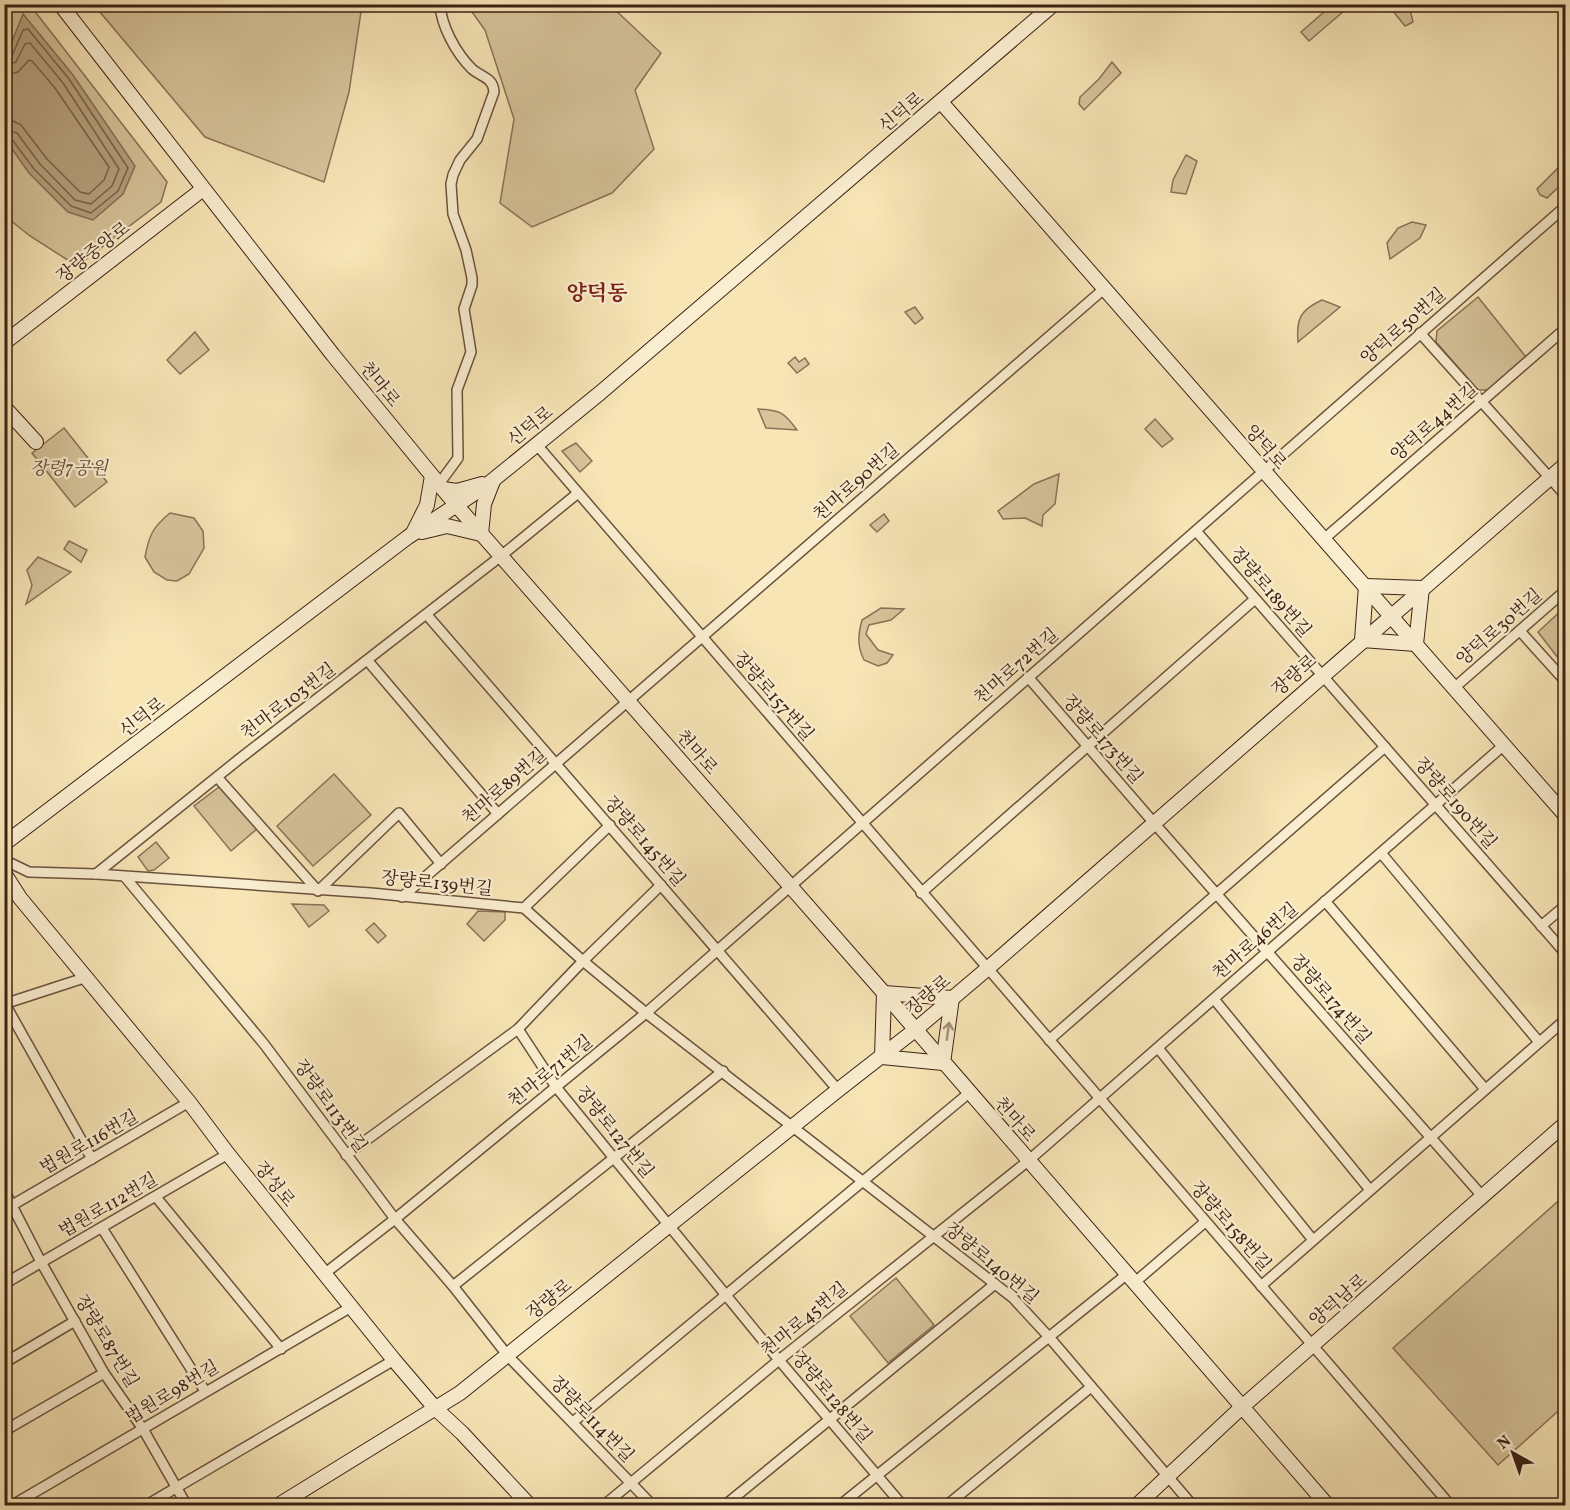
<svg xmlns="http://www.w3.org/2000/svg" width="1570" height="1510" font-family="Vollkorn,'Noto Serif KR',serif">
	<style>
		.green { fill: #d7c49b; stroke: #8a7258; stroke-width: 1.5 }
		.water { fill: #b7a27f; stroke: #866e55; stroke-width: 1.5 }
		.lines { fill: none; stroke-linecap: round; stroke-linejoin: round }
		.shore { stroke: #7a624a; stroke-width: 1.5 }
		.street-casing { stroke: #6b523d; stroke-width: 12 }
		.secondary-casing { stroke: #3c2115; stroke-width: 16 }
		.street { stroke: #faeed0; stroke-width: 9 }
		.secondary { stroke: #faeed0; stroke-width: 14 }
		.oneway { stroke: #a4927c }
		.labels { text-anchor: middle; stroke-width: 4.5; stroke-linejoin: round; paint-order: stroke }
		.street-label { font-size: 18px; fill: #3c2115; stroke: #faeed0 }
		.park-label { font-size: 18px; font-style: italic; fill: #634a36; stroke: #faeed0 }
		.quarter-label { font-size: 21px; font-weight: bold; fill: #7a1f14; stroke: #faeed0 }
	</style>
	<rect width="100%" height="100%" fill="#f7e5b6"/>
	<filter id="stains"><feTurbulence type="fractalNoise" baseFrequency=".00333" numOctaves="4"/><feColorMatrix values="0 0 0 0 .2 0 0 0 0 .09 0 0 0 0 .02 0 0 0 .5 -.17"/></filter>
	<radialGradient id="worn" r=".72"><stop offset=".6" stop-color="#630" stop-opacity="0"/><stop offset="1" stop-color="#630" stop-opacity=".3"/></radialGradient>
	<g class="green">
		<path d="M 4,5 L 30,5 L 167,182 L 161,202 L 77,266 L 30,236 L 5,216 Z"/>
		<path d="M 94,5 L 362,5 L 349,92 L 324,182 L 205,137 Z"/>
		<path d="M 467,5 L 610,5 L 661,53 L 635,90 L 654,149 L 612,193 L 532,227 L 500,203 L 514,119 L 485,30 Z"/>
		<path d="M 1332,5 L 1339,5 L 1344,11 L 1309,41 L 1301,32 Z"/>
		<path d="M 1388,5 L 1409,5 L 1413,22 L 1405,26 Z"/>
		<path d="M 1112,62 L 1121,73 L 1084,110 L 1079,104 L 1080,97 L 1099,79 Z"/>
		<path d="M 1186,155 L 1197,161 L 1186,194 L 1171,192 L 1173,180 Z"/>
		<path d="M 1562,164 L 1565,168 L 1565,181 L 1547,198 L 1540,195 L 1537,189 Z"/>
		<path d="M 1412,222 L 1426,225 L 1420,238 L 1390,259 L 1387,243 L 1398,228 Z"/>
		<path d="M 1478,297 L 1526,357 L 1488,390 L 1478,390 L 1436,342 L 1437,331 Z"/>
		<path d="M 1322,300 L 1340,307 L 1298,342 C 1296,319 1300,310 1322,300 Z"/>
		<path d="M 915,307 L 923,318 L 915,324 L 905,312 Z"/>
		<path d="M 195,332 L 209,350 L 180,374 L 167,360 Z"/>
		<path d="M 795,357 L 799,362 L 805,358 L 809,364 L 797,373 L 788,363 Z"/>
		<path d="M 758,409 C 780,410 784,412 797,430 L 766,428 Z"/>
		<path d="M 1155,419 L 1173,439 L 1162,447 L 1145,429 Z"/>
		<path d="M 64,428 L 107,482 L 75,507 L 32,453 Z"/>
		<path d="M 576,443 L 592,461 L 580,472 L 562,451 Z"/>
		<path d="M 1059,474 L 1055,504 L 1043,515 L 1042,526 L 1025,518 L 1003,519 L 998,511 L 1034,484 Z"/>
		<path d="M 170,513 L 194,518 L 203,531 L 204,548 L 189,574 L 177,581 L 167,580 L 154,572 L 145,557 C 149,535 153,527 170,513 Z"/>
		<path d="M 884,514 L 889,521 L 877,532 L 870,525 Z"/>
		<path d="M 69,541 L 87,550 L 81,562 L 64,549 Z"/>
		<path d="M 38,557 L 71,572 L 26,604 L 32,585 L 27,570 Z"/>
		<path d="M 1565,607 L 1565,667 L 1538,632 Z"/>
		<path d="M 881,608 L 904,609 L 891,620 L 869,625 L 866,634 L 878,650 L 893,655 L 887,663 L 878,666 L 864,660 C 857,646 858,635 862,620 Z"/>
		<path d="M 334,774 L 371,815 L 313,866 L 277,826 Z"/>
		<path d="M 219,787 L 257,829 L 231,851 L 194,806 Z"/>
		<path d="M 156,842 L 169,858 L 154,870 L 148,871 L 138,857 Z"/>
		<path d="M 292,904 L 324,905 L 329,911 L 309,927 Z"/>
		<path d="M 478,911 L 505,912 L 505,920 L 484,941 L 467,924 Z"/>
		<path d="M 374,923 L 386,936 L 378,943 L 366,930 Z"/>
		<path d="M 1565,1195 L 1565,1405 L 1498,1465 L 1393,1348 Z"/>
		<path d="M 896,1278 L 934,1325 L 888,1363 L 850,1316 Z"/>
	</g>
	<path class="water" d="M 23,14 L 73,75 L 135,166 L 123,194 L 93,220 L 68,212 L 29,173 L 5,139 L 5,59 Z"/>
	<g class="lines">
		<g class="shore">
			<path d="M 4,59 L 12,56 L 23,30 L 28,29 L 69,79 L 128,168 L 118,191 L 91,213 L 71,206 L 34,169 L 11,138 L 4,136"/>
			<path d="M 4,66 L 16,62 L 25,44 L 30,43 L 63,83 L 119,169 L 112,186 L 91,204 L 75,200 L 40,164 L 17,133 L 4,129"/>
			<path d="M 4,75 L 18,72 L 29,60 L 32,61 L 55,88 L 109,167 L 104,180 L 89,194 L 80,192 L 47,159 L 21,125 L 13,121 L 4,120"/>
		</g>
		<g class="street-casing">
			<g id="street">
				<path d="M 1420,333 L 1566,496"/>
				<path d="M 537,445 L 1451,1506"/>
				<path d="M 439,484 L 458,458 L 457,390 L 471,352 L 464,309 L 472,285 L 472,278 L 466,250 L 453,214 L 451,184 L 453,175 L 460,160 L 477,139 L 494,92 C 493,77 481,77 472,69 C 456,53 441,26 440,4"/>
				<path d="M 1196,531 L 1566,954"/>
				<path d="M 1324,539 L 1566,328"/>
				<path d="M 427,615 L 838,1090"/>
				<path d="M 1520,631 L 1566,682"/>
				<path d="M 368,661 L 498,814"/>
				<path d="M 1028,677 L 1154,823 L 1483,1197"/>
				<path d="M 1454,688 L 1566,590"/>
				<path d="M 217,777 L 318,891 L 399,813 L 441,864"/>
				<path d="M 1555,804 L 1566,794"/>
				<path d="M 1381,853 L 1539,1042"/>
				<path d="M 4,860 L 29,872 L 96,874 L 371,893 L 524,908 L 583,961 L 646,1013 L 1013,1298 L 1049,1337 L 1193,1506"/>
				<path d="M 96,874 L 238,760 L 501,556 L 578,493"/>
				<path d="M 125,877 L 264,1044 L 395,1219 L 453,1286 L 508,1356 L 653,1506"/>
				<path d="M 921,893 L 1255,599"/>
				<path d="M 402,897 L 1105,288"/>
				<path d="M 1325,901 L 1485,1089"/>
				<path d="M 524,908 L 610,825"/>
				<path d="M 1541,926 L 1566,905"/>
				<path d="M 1214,999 L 1370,1190"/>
				<path d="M 4,1004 L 84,978"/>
				<path d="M 5,1004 L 92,1159"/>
				<path d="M 518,1029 L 556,1087 L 613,1157 L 779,1360 L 903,1506"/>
				<path d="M 1049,1040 L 1385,747"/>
				<path d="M 1158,1048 L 1313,1240"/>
				<path d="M 346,1155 L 518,1029 L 583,961 L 661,885"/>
				<path d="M 4,1190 L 41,1262 L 104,1373 L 143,1429 L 187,1506"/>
				<path d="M 156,1197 L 281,1349"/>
				<path d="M 4,1210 L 189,1102"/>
				<path d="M 102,1228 L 205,1391"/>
				<path d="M 324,1274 L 395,1219 L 646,1013 L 1566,206"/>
				<path d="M 1134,1283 L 1205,1222"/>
				<path d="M 4,1284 L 228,1154"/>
				<path d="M 453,1286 L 723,1071"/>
				<path d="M 1261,1286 L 1566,1019"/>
				<path d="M 4,1363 L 75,1321"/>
				<path d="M 573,1422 L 969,1093"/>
				<path d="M 4,1431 L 104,1373"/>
				<path d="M 11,1506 L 351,1307"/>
				<path d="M 145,1506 L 394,1360"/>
				<path d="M 603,1506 L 779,1360 L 1028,1161 L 1504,745"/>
				<path d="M 724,1506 L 995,1284"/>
				<path d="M 839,1506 L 1126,1275"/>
				<path d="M 946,1506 L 1091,1387"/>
			</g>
		</g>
		<g class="secondary-casing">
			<g id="secondary">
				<path d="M 60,4 L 333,355 L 457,506 L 884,993 L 1328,1506"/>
				<path d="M 941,102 L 1566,816"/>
				<path d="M 4,343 L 203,189"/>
				<path d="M 4,407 L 36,442"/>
				<path d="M 443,489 L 457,491 L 482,484"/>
				<path d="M 422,532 L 447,526 L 481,534 L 484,504 L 493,481"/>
				<path d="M 413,533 L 427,505 L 432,476"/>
				<path d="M 1366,586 L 1422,588 L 1416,644 L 1362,640 Z"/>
				<path d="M 4,844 L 408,537 L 487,485 L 600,393 L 1054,4"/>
				<path d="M 4,873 L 20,898 L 189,1102 L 228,1154 L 394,1360 L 435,1408 L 462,1433 L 530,1506"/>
				<path d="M 884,993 L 952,998"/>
				<path d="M 882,1057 L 884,993"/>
				<path d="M 882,1057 L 943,1063"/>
				<path d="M 943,1063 L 952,998"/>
				<path d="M 277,1506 L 460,1393 L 838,1090 L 915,1030 L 987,969 L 1566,464"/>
				<path d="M 1136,1506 L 1243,1406 L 1566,1123"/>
			</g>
		</g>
		<use href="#street" class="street"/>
		<use href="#secondary" class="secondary"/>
	</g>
	<defs><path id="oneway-shaft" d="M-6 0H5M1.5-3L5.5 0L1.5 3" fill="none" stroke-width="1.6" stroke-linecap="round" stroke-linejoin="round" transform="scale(1.5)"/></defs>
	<use class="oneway" href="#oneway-shaft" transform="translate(948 1031) rotate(-82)"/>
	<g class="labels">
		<g class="street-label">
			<text transform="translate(901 112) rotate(-40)" y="6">신덕로</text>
			<text transform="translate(93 252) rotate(-38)" y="6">장량중앙로</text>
			<text transform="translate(1403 326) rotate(-41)" y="6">양덕로50번길</text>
			<text transform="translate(380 384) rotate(51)" y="6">천마로</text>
			<text transform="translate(1434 422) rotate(-41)" y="6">양덕로44번길</text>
			<text transform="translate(530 426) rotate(-39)" y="6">신덕로</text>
			<text transform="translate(1266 447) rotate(49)" y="6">양덕로</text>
			<text transform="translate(856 482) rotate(-41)" y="6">천마로90번길</text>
			<text transform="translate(1271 592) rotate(49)" y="6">장량로189번길</text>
			<text transform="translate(1499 627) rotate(-41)" y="6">양덕로30번길</text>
			<text transform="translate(1016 666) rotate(-41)" y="6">천마로72번길</text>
			<text transform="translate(1294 675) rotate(-41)" y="6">장량로</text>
			<text transform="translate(774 696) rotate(49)" y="6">장량로157번길</text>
			<text transform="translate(288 701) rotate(-37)" y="6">천마로103번길</text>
			<text transform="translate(142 717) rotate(-38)" y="6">신덕로</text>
			<text transform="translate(1103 739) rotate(49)" y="6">장량로173번길</text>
			<text transform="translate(697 752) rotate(49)" y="6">천마로</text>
			<text transform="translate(504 786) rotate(-41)" y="6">천마로89번길</text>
			<text transform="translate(1456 803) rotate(49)" y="6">장량로190번길</text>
			<text transform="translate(645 841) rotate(49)" y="6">장량로145번길</text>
			<text transform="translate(437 883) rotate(6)" y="6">장량로139번길</text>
			<text transform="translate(1255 941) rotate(-41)" y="6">천마로46번길</text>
			<text transform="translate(928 995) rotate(-40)" y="6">장량로</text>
			<text transform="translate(1331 999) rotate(49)" y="6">장량로174번길</text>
			<text transform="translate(550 1071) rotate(-39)" y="6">천마로71번길</text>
			<text transform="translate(331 1106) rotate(54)" y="6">장량로113번길</text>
			<text transform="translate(1015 1119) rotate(49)" y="6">천마로</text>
			<text transform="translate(615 1132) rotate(51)" y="6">장량로127번길</text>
			<text transform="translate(89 1142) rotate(-30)" y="6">법원로116번길</text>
			<text transform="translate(275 1184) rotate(51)" y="6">장성로</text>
			<text transform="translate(108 1205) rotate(-30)" y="6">법원로112번길</text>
			<text transform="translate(1231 1226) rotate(49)" y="6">장량로158번길</text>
			<text transform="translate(992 1263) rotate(40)" y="6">장량로140번길</text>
			<text transform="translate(549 1299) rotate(-39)" y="6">장량로</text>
			<text transform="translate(1338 1300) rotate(-41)" y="6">양덕남로</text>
			<text transform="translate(804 1319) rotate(-39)" y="6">천마로45번길</text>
			<text transform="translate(107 1341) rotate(59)" y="6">장량로87번길</text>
			<text transform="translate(172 1392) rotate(-31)" y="6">법원로98번길</text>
			<text transform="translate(832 1397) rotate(50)" y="6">장량로128번길</text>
			<text transform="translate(592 1419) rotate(46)" y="6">장량로114번길</text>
		</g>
		<g class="park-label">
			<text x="69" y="474">장령7공원</text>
		</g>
		<g class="quarter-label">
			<text x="597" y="300">양덕동</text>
		</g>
	</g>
	<rect width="1570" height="1510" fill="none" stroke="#f7e5b6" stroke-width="24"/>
	<rect x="6" y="6" width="1558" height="1498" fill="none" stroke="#3c2115" stroke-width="3"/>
	<rect x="12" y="12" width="1546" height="1486" fill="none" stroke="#3c2115" stroke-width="1.5"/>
	<g transform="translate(1513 1453) rotate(320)" stroke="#faeed0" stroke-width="4.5" paint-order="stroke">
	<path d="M0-4.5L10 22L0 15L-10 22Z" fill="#3c2115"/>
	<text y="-9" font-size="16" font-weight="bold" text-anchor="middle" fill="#3c2115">N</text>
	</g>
	<rect width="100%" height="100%" filter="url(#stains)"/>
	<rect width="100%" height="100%" fill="url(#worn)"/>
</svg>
